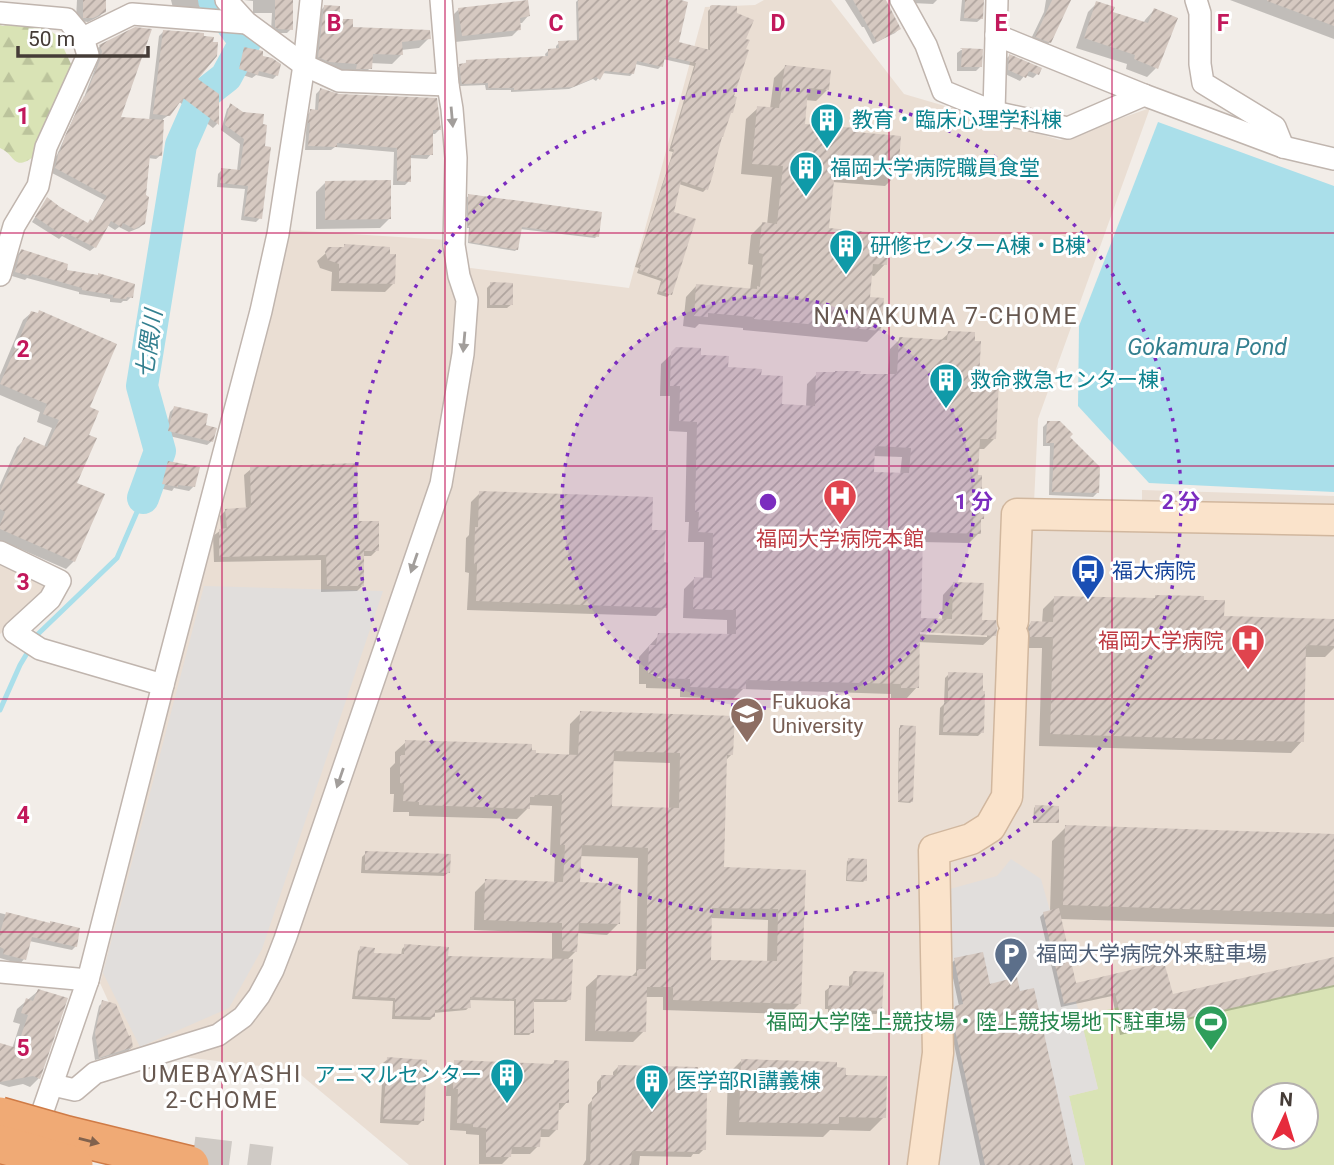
<svg xmlns="http://www.w3.org/2000/svg" width="1334" height="1165" font-family="Roboto,'Noto Sans JP',sans-serif">
	<style>
		.education { fill: #eaded3; fill-rule: evenodd }
		.forest { fill: url(#forest-firs) }
		.garden { fill: #d9e3b5; fill-rule: evenodd }
		.parking { fill: #e1dedc }
		.water { fill: #aadfea }
		.shadow { fill: #0003; fill-rule: evenodd }
		.lines { fill: none; stroke-linecap: round; stroke-linejoin: round }
		.stream { stroke: #aadfea; stroke-width: 5 }
		.river { stroke: #aadfea; stroke-width: 32 }
		.building { fill: url(#building-hatch); fill-rule: evenodd }
		.highway-tunnel { stroke: #cfcac5; stroke-width: 37; stroke-dasharray: 37 18; stroke-linecap: butt }
		.street-casing { stroke: #c0b5ae; stroke-width: 24 }
		.secondary-casing { stroke: #d1b79e; stroke-width: 33 }
		.street { stroke: #fff; stroke-width: 21 }
		.secondary { stroke: #fae3cb; stroke-width: 30 }
		.highway-bridge-casing { stroke: #cf7b46; stroke-width: 40; stroke-linecap: butt }
		.highway-bridge { stroke: #f0aa75; stroke-width: 37 }
		.oneway { fill: #a29e9b }
		.oneway2 { fill: #81624d }
		.grid { fill: none; stroke: #c2185b; stroke-width: 2; stroke-opacity: 0.55 }
		.ring { fill: none; stroke: #7b2cbf; stroke-width: 3.5; stroke-dasharray: 3.5 7 }
		.labels { text-anchor: middle; stroke-width: 6; stroke-linejoin: round; paint-order: stroke }
		.culture-label { font-size: 21px; fill: #0d838f; stroke: #fff; text-anchor: start }
		.health-label { font-size: 21px; fill: #be3a42; stroke: #fff }
		.transit-label { font-size: 21px; fill: #164399; stroke: #fff; text-anchor: start }
		.education-label { font-size: 21px; fill: #785e54; stroke: #fff; text-anchor: start }
		.service-label { font-size: 21px; fill: #4e5e75; stroke: #fff; text-anchor: start }
		.leisure-label { font-size: 21px; fill: #27864d; stroke: #fff; text-anchor: end }
		.neighbourhood-label { font-size: 23px; letter-spacing: 2px; fill: #675850; stroke: #fff }
		.water-label { font-size: 23px; font-style: italic; fill: #348090; stroke: #fff }
		.grid-label { font-size: 23px; text-anchor: middle; font-weight: bold; fill: #c2185b; stroke: #fff; stroke-width: 6; stroke-linejoin: round; paint-order: stroke }
		.centre { fill: #7b2cbf; stroke: #fff; stroke-width: 3.5 }
		.ring-label { font-size: 21px; text-anchor: middle; font-weight: bold; fill: #7b2cbf; stroke: #fff; stroke-width: 6; stroke-linejoin: round; paint-order: stroke }
	</style>
	<defs>
		<pattern id="forest-firs" width="22" height="20" patternUnits="userSpaceOnUse" patternTransform="scale(1.75)"><rect width="22" height="20" fill="#d9e3b5"/><path d="M5 1l3.5 6h-7zM16 11l3.5 6h-7z" fill="#bcc49c"/></pattern>
		<pattern id="building-hatch" width="6" height="6" patternUnits="userSpaceOnUse" patternTransform="scale(1.75)"><rect width="6" height="6" fill="#d6c9c1"/><path d="M-1 1l2-2M0 6l6-6M5 7l2-2" fill="none" stroke="#afa49e"/></pattern>
	</defs>
	<rect width="100%" height="100%" fill="#f2ede8"/>
	<g class="education">
		<path d="M 764,0 L 831,0 L 904,94 L 1060,140 L 1150,108 L 1038,419 L 1034,503 L 1142,504 L 1142,490 L 1334,496 L 1334,1165 L 409,1165 L 295,1070 L 131,1051 L 100,983 L 288,230 L 446,240 L 447,265 L 629,288 L 705,7 L 755,5 ZM 1264,1095 L 1306,1095 L 1306,1137 L 1264,1137 Z"/>
		<path d="M 0,558 L 49,581 L 44,594 L 0,634 Z"/>
	</g>
	<path class="forest" d="M 28,17 L 58,36 L 71,64 L 69,86 L 33,157 C 13,172 15,154 0,148 L 0,25 L 3,26 Z"/>
	<path class="garden" d="M 1334,958 L 1334,1165 L 1085,1165 L 1069,1096 L 1098,1089 L 1080,1016 ZM 1264,1095 L 1306,1095 L 1306,1137 L 1264,1137 Z"/>
	<g class="parking">
		<path d="M 204,586 L 383,591 L 262,949 L 229,1008 L 140,1047 L 103,973 Z"/>
		<path d="M 1011,859 L 1041,879 L 1080,1016 L 1098,1089 L 1069,1096 L 1085,1165 L 935,1165 L 953,1048 L 951,951 L 945,944 L 939,892 L 997,876 Z"/>
	</g>
	<path class="water" d="M 1158,122 L 1334,186 L 1334,492 L 1149,483 L 1078,406 L 1079,326 Z"/>
	<g class="shadow">
		<path d="M 77,0 L 105,0 L 104,11 L 100,16 L 88,22 L 79,21 L 76,19 Z"/>
		<path d="M 171,0 L 201,0 L 202,5 L 198,9 L 173,8 Z"/>
		<path d="M 244,0 L 291,0 L 291,29 L 287,33 L 273,33 L 271,31 L 272,13 L 253,13 L 253,1 Z"/>
		<path d="M 578,0 L 672,0 L 677,43 L 708,52 L 708,11 L 712,7 L 744,40 L 728,116 L 706,189 L 703,192 L 679,184 L 672,213 L 670,294 L 667,297 L 657,294 L 661,281 L 637,273 L 639,268 L 635,267 L 673,152 L 669,151 L 694,66 L 663,59 L 661,66 L 658,69 L 635,64 L 633,73 L 630,76 L 602,73 L 596,81 L 593,79 L 569,89 L 511,92 L 511,90 L 486,90 L 485,85 L 460,86 L 457,68 L 467,62 L 546,58 L 545,54 L 548,51 L 556,50 L 556,46 L 559,43 L 577,42 L 576,2 Z"/>
		<path d="M 845,0 L 884,0 L 899,29 L 895,33 L 873,44 L 864,27 L 862,27 Z"/>
		<path d="M 910,0 L 937,0 L 933,4 L 912,3 Z"/>
		<path d="M 962,0 L 982,0 L 982,18 L 977,22 L 960,21 Z"/>
		<path d="M 1046,0 L 1069,0 L 1050,42 L 1043,49 L 1029,43 L 1044,12 Z"/>
		<path d="M 1230,0 L 1334,0 L 1334,39 Z"/>
		<path d="M 1097,3 L 1111,13 L 1143,24 L 1145,20 L 1154,10 L 1156,68 L 1147,77 L 1126,69 L 1127,64 L 1076,48 L 1088,12 Z"/>
		<path d="M 324,7 L 338,21 L 351,29 L 429,38 L 419,48 L 401,50 L 402,54 L 392,64 L 370,63 L 370,68 L 360,78 L 309,67 L 315,16 Z"/>
		<path d="M 459,9 L 528,16 L 522,23 L 518,23 L 519,29 L 512,36 L 455,42 L 452,16 Z"/>
		<path d="M 135,29 L 118,118 L 149,121 L 159,36 L 164,31 L 195,79 L 217,95 L 217,124 L 213,128 L 178,101 L 169,115 L 163,119 L 161,155 L 156,159 L 148,158 L 144,224 L 139,228 L 129,232 L 119,227 L 115,230 L 107,225 L 95,247 L 90,251 L 62,236 L 59,239 L 32,222 L 47,199 L 87,225 L 92,222 L 104,200 L 52,173 L 55,157 L 57,155 L 80,103 L 83,100 L 96,66 L 98,56 L 96,50 L 100,46 Z"/>
		<path d="M 245,49 L 261,57 L 277,75 L 273,79 L 256,75 L 252,78 L 236,73 L 241,53 Z"/>
		<path d="M 961,50 L 981,50 L 980,67 L 976,71 L 957,71 L 957,53 Z"/>
		<path d="M 1009,56 L 1037,74 L 1033,78 L 1025,75 L 1020,81 L 1005,74 L 1005,60 Z"/>
		<path d="M 786,66 L 827,90 L 816,101 L 805,100 L 803,126 L 854,133 L 896,175 L 885,186 L 832,182 L 827,230 L 885,264 L 874,276 L 870,275 L 868,299 L 879,330 L 867,342 L 743,330 L 743,328 L 699,324 L 695,328 L 683,326 L 686,297 L 697,285 L 750,290 L 753,265 L 748,264 L 751,235 L 762,224 L 767,225 L 772,177 L 741,174 L 746,119 L 758,108 L 770,109 L 774,78 Z"/>
		<path d="M 320,90 L 439,130 L 435,134 L 432,134 L 431,154 L 427,159 L 410,158 L 409,181 L 405,185 L 393,185 L 394,152 L 335,147 L 331,150 L 305,150 L 307,115 L 311,111 L 315,111 L 316,94 Z"/>
		<path d="M 231,105 L 242,114 L 260,218 L 256,222 L 241,220 L 245,189 L 217,187 L 218,174 L 222,170 L 237,171 L 240,144 L 221,130 L 227,109 Z"/>
		<path d="M 325,183 L 389,219 L 380,228 L 316,229 L 316,192 Z"/>
		<path d="M 469,196 L 597,236 L 595,238 L 520,229 L 517,249 L 515,251 L 468,243 L 469,228 L 467,228 L 467,197 Z"/>
		<path d="M 345,246 L 393,284 L 385,292 L 331,291 L 332,272 L 320,268 L 317,261 L 326,253 L 343,248 Z"/>
		<path d="M 21,251 L 131,297 L 127,301 L 123,301 L 121,303 L 110,302 L 110,299 L 79,294 L 79,292 L 27,278 L 25,280 L 12,276 L 17,255 Z"/>
		<path d="M 491,284 L 512,304 L 507,308 L 487,308 L 487,288 Z"/>
		<path d="M 31,313 L 87,436 L 75,484 L 74,561 L 66,569 L 0,540 L 0,485 L 17,447 L 25,439 L 44,447 L 52,428 L 37,422 L 40,412 L 0,395 L 0,375 L 23,320 Z"/>
		<path d="M 949,333 L 977,383 L 994,439 L 984,449 L 978,449 L 976,477 L 982,519 L 979,521 L 979,533 L 969,543 L 921,542 L 919,619 L 942,620 L 943,595 L 953,584 L 981,622 L 994,635 L 983,645 L 918,642 L 917,687 L 907,698 L 891,698 L 891,694 L 743,689 L 733,699 L 680,697 L 680,689 L 646,688 L 646,684 L 639,684 L 639,657 L 659,635 L 727,635 L 727,620 L 683,618 L 684,589 L 694,579 L 703,579 L 704,542 L 688,542 L 689,522 L 685,522 L 687,432 L 669,431 L 670,396 L 660,396 L 661,364 L 677,349 L 726,369 L 760,377 L 780,406 L 806,407 L 807,384 L 817,374 L 888,376 L 890,349 L 900,339 L 940,341 ZM 873,456 L 902,457 L 900,475 L 872,474 ZM 912,630 L 987,633 L 987,637 L 912,634 Z"/>
		<path d="M 174,408 L 203,427 L 212,441 L 207,445 L 165,435 L 170,412 Z"/>
		<path d="M 1048,422 L 1068,437 L 1098,492 L 1093,497 L 1049,495 L 1050,446 L 1043,446 L 1043,427 Z"/>
		<path d="M 168,463 L 194,486 L 189,491 L 174,488 L 172,491 L 159,488 L 164,467 Z"/>
		<path d="M 251,469 L 358,523 L 377,550 L 371,556 L 362,556 L 363,585 L 357,591 L 321,592 L 321,560 L 214,562 L 213,536 L 221,530 L 220,516 L 226,510 L 246,509 L 244,475 Z"/>
		<path d="M 480,493 L 662,564 L 665,607 L 656,616 L 467,610 L 469,573 L 465,572 L 466,538 L 469,535 L 471,502 Z"/>
		<path d="M 1055,597 L 1203,601 L 1222,617 L 1334,621 L 1334,648 L 1325,657 L 1304,657 L 1302,741 L 1291,753 L 1039,746 L 1042,648 L 1019,648 L 1019,635 L 1031,623 L 1042,623 L 1043,609 Z"/>
		<path d="M 949,674 L 982,732 L 978,736 L 939,735 L 940,708 L 944,704 L 945,678 Z"/>
		<path d="M 581,713 L 732,754 L 726,760 L 722,869 L 804,872 L 800,1003 L 789,1014 L 663,1010 L 663,997 L 645,997 L 644,1031 L 633,1042 L 585,1041 L 586,987 L 597,977 L 631,977 L 636,972 L 638,858 L 579,856 L 579,884 L 618,924 L 607,935 L 576,933 L 576,951 L 566,961 L 569,999 L 566,1002 L 532,1002 L 532,1032 L 529,1035 L 514,1035 L 514,1001 L 469,1000 L 469,1007 L 466,1010 L 433,1013 L 433,1017 L 430,1020 L 392,1019 L 393,1001 L 352,999 L 358,951 L 361,948 L 372,954 L 401,956 L 402,949 L 405,946 L 447,958 L 552,960 L 552,933 L 474,930 L 475,892 L 486,881 L 554,883 L 555,855 L 550,855 L 552,806 L 528,805 L 528,808 L 517,819 L 409,816 L 409,812 L 393,812 L 394,794 L 390,794 L 390,768 L 395,763 L 395,752 L 406,742 L 534,755 L 569,756 L 570,724 ZM 612,761 L 670,763 L 669,809 L 610,807 ZM 710,918 L 768,920 L 767,963 L 709,961 Z"/>
		<path d="M 901,727 L 912,801 L 910,803 L 898,802 L 899,728 Z"/>
		<path d="M 1035,807 L 1057,822 L 1055,823 L 1033,823 L 1034,808 Z"/>
		<path d="M 1066,827 L 1334,836 L 1334,927 L 1060,919 L 1075,985 L 1172,996 L 1334,960 L 1334,987 L 1120,1035 L 1112,996 L 1061,1007 L 1040,917 L 1044,913 L 1050,912 L 1052,841 Z"/>
		<path d="M 366,853 L 449,872 L 444,876 L 361,873 L 362,857 Z"/>
		<path d="M 849,860 L 865,880 L 863,882 L 846,881 L 847,861 Z"/>
		<path d="M 0,913 L 49,925 L 76,946 L 72,950 L 29,941 L 24,959 L 20,964 L 0,958 Z"/>
		<path d="M 955,960 L 988,986 L 1071,1165 L 980,1165 L 952,1035 L 951,1012 L 955,1007 L 959,1006 L 950,964 Z"/>
		<path d="M 853,973 L 881,1010 L 876,1014 L 828,1012 L 828,1009 L 825,1009 L 825,991 L 830,987 L 849,987 L 849,977 Z"/>
		<path d="M 38,991 L 39,1078 L 30,1087 L 23,1084 L 9,1087 L 0,1084 L 0,1045 L 12,1049 L 20,1024 L 13,1022 L 17,1009 Z"/>
		<path d="M 103,1002 L 132,1047 L 128,1051 L 95,1060 L 92,1038 L 99,1006 Z"/>
		<path d="M 388,1059 L 422,1121 L 418,1125 L 380,1123 L 383,1063 Z"/>
		<path d="M 742,1060 L 844,1076 L 884,1117 L 870,1131 L 830,1130 L 823,1137 L 726,1135 L 728,1074 Z"/>
		<path d="M 455,1062 L 551,1065 L 554,1062 L 567,1102 L 560,1110 L 557,1110 L 557,1129 L 549,1137 L 539,1137 L 538,1146 L 530,1154 L 510,1154 L 509,1157 L 502,1164 L 479,1164 L 479,1135 L 466,1134 L 466,1131 L 450,1130 L 451,1096 L 446,1096 L 447,1070 Z"/>
		<path d="M 618,1067 L 696,1079 L 709,1091 L 705,1095 L 704,1149 L 699,1154 L 693,1154 L 691,1157 L 640,1156 L 639,1165 L 583,1165 L 586,1160 L 588,1105 L 597,1095 L 597,1082 L 602,1076 L 613,1077 L 613,1072 Z"/>
	</g>
	<g class="lines">
		<g class="stream">
			<path d="M 34,641 L 38,634 L 117,558 L 143,498"/>
			<path d="M 0,710 L 20,665 L 29,650"/>
		</g>
		<path class="river" d="M 143,498 L 160,451 L 142,386 L 181,145 L 203,95 L 226,77 L 245,42 L 214,0"/>
	</g>
	<g class="building">
		<path d="M 83,0 L 106,0 L 106,12 L 93,18 L 83,18 Z"/>
		<path d="M 275,0 L 293,0 L 293,30 L 278,29 L 275,27 Z"/>
		<path d="M 528,0 L 530,16 L 520,18 L 521,30 L 462,36 L 458,8 Z"/>
		<path d="M 578,0 L 681,0 L 688,2 L 679,42 L 710,50 L 710,6 L 712,5 L 737,6 L 737,13 L 754,20 L 746,39 L 750,40 L 746,49 L 749,50 L 734,96 L 737,97 L 733,113 L 731,113 L 723,137 L 722,137 L 713,171 L 714,171 L 708,190 L 681,181 L 674,212 L 696,219 L 672,295 L 659,291 L 663,279 L 639,270 L 641,265 L 637,264 L 674,150 L 671,148 L 696,63 L 665,56 L 663,67 L 637,61 L 634,74 L 605,71 L 600,80 L 596,77 L 573,87 L 514,90 L 514,88 L 488,88 L 488,83 L 462,84 L 461,79 L 459,64 L 466,63 L 466,60 L 548,56 L 548,49 L 559,48 L 558,41 L 579,40 Z"/>
		<path d="M 853,0 L 886,0 L 901,29 L 877,42 Z"/>
		<path d="M 965,0 L 984,0 L 983,19 L 964,18 Z"/>
		<path d="M 1052,0 L 1071,0 L 1051,43 L 1035,37 Z"/>
		<path d="M 1267,0 L 1334,0 L 1334,26 L 1267,1 Z"/>
		<path d="M 1096,1 L 1115,7 L 1113,12 L 1148,23 L 1154,8 L 1178,18 L 1158,69 L 1134,59 L 1135,55 L 1084,38 Z"/>
		<path d="M 324,5 L 340,6 L 340,19 L 353,19 L 353,27 L 430,30 L 431,39 L 402,42 L 403,55 L 373,54 L 372,69 L 356,69 L 357,64 L 329,62 L 318,57 Z"/>
		<path d="M 135,27 L 152,29 L 121,117 L 164,120 L 162,156 L 150,155 L 146,195 L 149,197 L 145,224 L 134,229 L 123,223 L 121,227 L 111,221 L 96,248 L 66,233 L 64,236 L 35,217 L 47,197 L 60,207 L 88,223 L 90,219 L 93,221 L 107,196 L 55,168 L 59,151 L 60,152 L 65,136 L 84,96 L 85,97 L 100,60 L 102,51 L 99,45 Z"/>
		<path d="M 163,30 L 204,33 L 204,36 L 214,37 L 213,42 L 218,42 L 217,56 L 198,79 L 219,94 L 219,125 L 183,98 L 170,116 L 153,114 Z"/>
		<path d="M 244,47 L 263,51 L 263,56 L 272,58 L 281,64 L 278,76 L 259,71 L 258,75 L 239,69 Z"/>
		<path d="M 960,48 L 983,49 L 982,67 L 961,67 L 962,49 Z"/>
		<path d="M 1009,54 L 1042,68 L 1039,75 L 1029,71 L 1026,78 L 1008,70 Z"/>
		<path d="M 785,65 L 831,70 L 829,90 L 809,88 L 808,90 L 805,124 L 856,128 L 856,132 L 901,136 L 898,176 L 835,171 L 829,228 L 890,234 L 887,265 L 873,264 L 870,297 L 884,298 L 881,331 L 754,319 L 754,317 L 708,313 L 708,317 L 694,316 L 696,284 L 757,289 L 757,286 L 760,287 L 763,254 L 759,253 L 762,222 L 777,224 L 783,166 L 752,164 L 757,106 L 779,108 Z"/>
		<path d="M 320,88 L 339,94 L 437,98 L 441,130 L 433,130 L 433,155 L 411,155 L 411,182 L 397,181 L 397,148 L 337,143 L 337,147 L 308,146 L 310,123 L 308,123 L 310,109 L 318,110 Z"/>
		<path d="M 230,103 L 243,112 L 264,114 L 263,124 L 267,125 L 265,146 L 271,147 L 262,219 L 244,216 L 248,186 L 220,183 L 221,168 L 240,170 L 244,139 L 225,125 Z"/>
		<path d="M 391,180 L 391,219 L 325,220 L 325,181 Z"/>
		<path d="M 468,194 L 602,212 L 599,237 L 522,227 L 518,250 L 469,242 L 470,227 L 468,227 Z"/>
		<path d="M 344,244 L 390,247 L 390,254 L 396,254 L 395,284 L 339,283 L 339,264 L 328,260 L 325,252 L 328,247 L 344,247 Z"/>
		<path d="M 21,249 L 68,264 L 67,270 L 98,275 L 98,273 L 135,284 L 133,298 L 127,297 L 126,299 L 113,298 L 113,295 L 82,290 L 82,288 L 32,274 L 31,276 L 15,272 Z"/>
		<path d="M 490,282 L 513,283 L 513,305 L 490,305 Z"/>
		<path d="M 39,310 L 117,344 L 90,407 L 99,411 L 89,435 L 97,438 L 77,483 L 105,494 L 75,562 L 0,529 L 0,525 L 5,512 L 0,509 L 0,492 L 24,437 L 47,447 L 59,420 L 43,414 L 47,404 L 0,384 L 31,311 L 38,313 Z"/>
		<path d="M 948,331 L 975,332 L 975,341 L 981,341 L 979,381 L 999,382 L 996,439 L 980,439 L 978,475 L 982,475 L 982,494 L 985,494 L 984,519 L 981,519 L 981,534 L 923,532 L 921,618 L 952,619 L 953,582 L 984,583 L 982,620 L 996,620 L 997,629 L 996,636 L 920,632 L 919,688 L 901,688 L 901,684 L 746,680 L 746,689 L 690,687 L 690,679 L 655,678 L 655,674 L 648,674 L 649,645 L 656,645 L 658,633 L 736,634 L 736,610 L 693,609 L 694,577 L 712,578 L 713,533 L 698,532 L 699,512 L 695,512 L 697,422 L 679,421 L 680,386 L 670,386 L 671,352 L 676,347 L 701,348 L 701,355 L 729,356 L 728,367 L 762,369 L 761,375 L 783,376 L 782,404 L 815,406 L 816,372 L 835,372 L 835,371 L 861,371 L 860,374 L 897,374 L 899,337 L 947,340 ZM 875,446 L 911,448 L 909,473 L 874,472 Z"/>
		<path d="M 174,406 L 208,414 L 206,425 L 217,428 L 213,442 L 168,431 Z"/>
		<path d="M 1047,421 L 1060,421 L 1073,434 L 1070,437 L 1100,467 L 1099,493 L 1052,492 L 1054,443 L 1046,443 Z"/>
		<path d="M 168,461 L 200,467 L 195,487 L 178,485 L 178,487 L 162,484 Z"/>
		<path d="M 357,463 L 359,521 L 379,521 L 379,551 L 364,551 L 364,586 L 327,586 L 326,555 L 219,557 L 219,529 L 227,528 L 225,509 L 251,507 L 250,467 Z"/>
		<path d="M 479,491 L 653,497 L 652,530 L 666,530 L 664,562 L 668,563 L 667,608 L 476,601 L 477,564 L 474,564 L 475,527 L 478,527 Z"/>
		<path d="M 1155,595 L 1204,596 L 1204,600 L 1225,600 L 1224,616 L 1334,619 L 1334,646 L 1306,645 L 1304,742 L 1050,734 L 1053,637 L 1030,637 L 1029,628 L 1031,621 L 1053,622 L 1054,596 L 1155,598 Z"/>
		<path d="M 948,672 L 983,673 L 983,691 L 985,691 L 984,733 L 943,732 L 944,702 L 948,702 Z"/>
		<path d="M 580,711 L 735,716 L 733,755 L 727,755 L 724,867 L 806,870 L 801,1004 L 673,1000 L 673,987 L 647,987 L 646,1032 L 595,1031 L 597,975 L 637,976 L 637,969 L 646,969 L 648,848 L 582,845 L 580,882 L 621,884 L 620,924 L 579,923 L 577,952 L 562,951 L 562,923 L 484,920 L 485,879 L 563,882 L 565,845 L 560,845 L 562,795 L 535,795 L 534,797 L 530,797 L 530,809 L 419,805 L 419,802 L 403,801 L 404,784 L 400,783 L 400,755 L 405,755 L 405,740 L 532,744 L 532,750 L 536,750 L 536,753 L 578,755 ZM 614,751 L 680,753 L 679,808 L 612,806 ZM 712,908 L 778,909 L 777,961 L 711,960 Z"/>
		<path d="M 900,725 L 916,726 L 913,802 L 898,801 Z"/>
		<path d="M 1035,805 L 1059,806 L 1059,823 L 1034,822 Z"/>
		<path d="M 1065,825 L 1334,834 L 1334,914 L 1063,905 Z"/>
		<path d="M 365,851 L 451,854 L 450,873 L 365,870 Z"/>
		<path d="M 848,858 L 867,859 L 867,881 L 847,880 Z"/>
		<path d="M 1059,908 L 1076,983 L 1164,962 L 1173,994 L 1334,957 L 1334,985 L 1124,1032 L 1115,993 L 1064,1004 L 1043,912 Z"/>
		<path d="M 6,912 L 50,923 L 50,921 L 80,928 L 77,947 L 32,937 L 26,960 L 3,954 L 4,949 L 0,947 L 0,933 Z"/>
		<path d="M 404,944 L 449,947 L 448,956 L 573,959 L 571,1000 L 534,999 L 534,1033 L 516,1033 L 516,999 L 470,997 L 471,1008 L 435,1010 L 435,1017 L 395,1016 L 395,998 L 355,996 L 360,946 L 375,948 L 374,953 L 404,954 Z"/>
		<path d="M 983,952 L 990,984 L 1017,977 L 1020,991 L 1034,988 L 1073,1165 L 985,1165 L 955,1030 L 955,1006 L 963,1004 L 954,958 Z"/>
		<path d="M 853,971 L 884,972 L 882,1011 L 831,1009 L 831,1005 L 828,1006 L 829,985 L 852,986 Z"/>
		<path d="M 38,989 L 68,998 L 40,1079 L 33,1076 L 0,1082 L 0,1043 L 17,1048 L 28,1015 L 21,1013 L 26,998 L 33,1001 Z"/>
		<path d="M 102,1000 L 116,1004 L 129,1036 L 131,1035 L 133,1047 L 99,1058 L 95,1033 Z"/>
		<path d="M 387,1057 L 427,1060 L 424,1121 L 383,1119 Z"/>
		<path d="M 741,1059 L 837,1062 L 837,1067 L 846,1068 L 846,1075 L 887,1076 L 886,1118 L 839,1117 L 839,1124 L 739,1122 Z"/>
		<path d="M 454,1060 L 554,1064 L 554,1060 L 569,1061 L 569,1103 L 559,1103 L 558,1130 L 541,1129 L 540,1147 L 512,1147 L 511,1157 L 486,1157 L 486,1128 L 473,1127 L 473,1124 L 457,1123 L 458,1089 L 453,1089 Z"/>
		<path d="M 618,1065 L 698,1067 L 698,1077 L 711,1077 L 711,1092 L 707,1092 L 706,1150 L 698,1150 L 698,1152 L 632,1151 L 631,1165 L 590,1165 L 592,1098 L 601,1088 L 601,1075 L 617,1075 Z"/>
	</g>
	<g class="lines">
		<path class="highway-tunnel" d="M 193,1155 L 271,1165"/>
		<g class="street-casing">
			<g id="street">
				<path d="M 226,0 L 247,23 L 304,65 L 339,81 L 448,85"/>
				<path d="M 901,0 L 926,45 L 943,91 L 994,112 L 1068,128 L 1144,95 L 1283,147 L 1334,159"/>
				<path d="M 1196,0 L 1200,13 L 1200,64 L 1203,83 L 1275,127 L 1283,147"/>
				<path d="M 0,13 L 67,19 L 83,38 L 132,14 L 247,23"/>
				<path d="M 996,35 L 1144,95"/>
				<path d="M 994,112 L 997,0"/>
				<path d="M 0,275 L 14,226 L 38,186 L 46,147 L 88,55 L 83,38"/>
				<path d="M 0,552 L 60,581 L 50,599 L 14,632 L 40,649 L 163,685"/>
				<path d="M 0,972 L 88,980"/>
				<path d="M 53,1085 L 75,1090 L 95,1073 L 218,1035 L 243,1017 L 259,996 L 273,970 L 285,939 L 441,484 L 463,354 L 467,300 L 459,276 L 454,245 L 456,158 L 452,109 L 448,85 L 441,0"/>
				<path d="M 41,1116 L 88,980 L 163,685 L 261,311 L 278,234 L 304,65 L 311,0"/>
			</g>
		</g>
		<g class="secondary-casing">
			<g id="secondary">
				<path d="M 1013,621 L 1017,514 L 1334,520"/>
				<path d="M 923,1165 L 938,1053 L 934,850 L 971,839 L 990,827 L 1007,797 L 1013,636"/>
			</g>
		</g>
		<use href="#street" class="street"/>
		<use href="#secondary" class="secondary"/>
		<g class="highway-bridge-casing">
			<g id="highway-bridge">
				<path d="M 0,1116 L 67,1135 L 190,1165"/>
				<path d="M 0,1144 L 74,1165"/>
			</g>
		</g>
		<use href="#highway-bridge" class="highway-bridge"/>
	</g>
	<defs><path id="oneway-solid" d="M-6-.8H1V-3.2L6.5 0L1 3.2V.8H-6Z" transform="scale(1.75)"/></defs>
	<g class="oneway">
		<use href="#oneway-solid" transform="translate(452 117) rotate(85)"/>
		<use href="#oneway-solid" transform="translate(464 342) rotate(95)"/>
		<use href="#oneway-solid" transform="translate(414 563) rotate(109)"/>
		<use href="#oneway-solid" transform="translate(340 778) rotate(109)"/>
	</g>
	<use class="oneway2" href="#oneway-solid" transform="translate(89 1141) rotate(14)"/>
	<path class="grid" d="M 222,0 L 222,1165M 445,0 L 445,1165M 667,0 L 667,1165M 889,0 L 889,1165M 1112,0 L 1112,1165M 0,233 L 1334,233M 0,466 L 1334,466M 0,699 L 1334,699M 0,932 L 1334,932"/>
	<circle cx="768" cy="502" r="206" fill="#7b2cbf" fill-opacity=".12"/>
	<g class="ring">
		<circle cx="768" cy="502" r="206"/>
		<circle cx="768" cy="502" r="413"/>
	</g>
	<defs>
		<g id="building-pin" transform="scale(1.75)"><path d="M0 17L-7.5 6A9.5 9.5 0 1 1 7.5 6Z" fill="#0f9aa8" stroke="#fff"/><path d="M-4-6H4V6H1V3H-1V6H-4ZM-2.5-4.3h1.7v1.8h-1.7ZM.8-4.3h1.7v1.8H.8ZM-2.5-1h1.7V.8h-1.7ZM.8-1h1.7V.8H.8Z" fill="#fff"/></g>
		<g id="hospital-pin" transform="scale(1.75)"><path d="M0 17L-7.5 6A9.5 9.5 0 1 1 7.5 6Z" fill="#e0444e" stroke="#fff"/><path d="M-5-5h3v3.5h4V-5h3V5h-3V1.5h-4V5h-3Z" fill="#fff"/></g>
		<g id="bus-pin" transform="scale(1.75)"><path d="M0 17L-7.5 6A9.5 9.5 0 1 1 7.5 6Z" fill="#1a4fb4" stroke="#fff"/><path d="M-5-6H5V4H4V6H2V4H-2V6H-4V4H-5ZM-3.5-4V0h7V-4ZM-3.5 1.2v1.5H-2V1.2ZM2 1.2v1.5H3.5V1.2Z" fill="#fff"/></g>
		<g id="university-pin" transform="scale(1.75)"><path d="M0 17L-7.5 6A9.5 9.5 0 1 1 7.5 6Z" fill="#8d6e63" stroke="#fff"/><path d="M0-5L7-2L0 1L-7-2ZM-4 1L0 2.5L4 1V4Q0 6-4 4Z" fill="#fff"/></g>
		<g id="parking-pin" transform="scale(1.75)"><path d="M0 17L-7.5 6A9.5 9.5 0 1 1 7.5 6Z" fill="#5c6f8a" stroke="#fff"/><path d="M-3.5-5.5H1a3.5 3.5 0 0 1 0 7H-1V5.5H-3.5ZM-1-3.4V-.6H.8a1.4 1.4 0 0 0 0-2.8Z" fill="#fff"/></g>
		<g id="stadium-pin" transform="scale(1.75)"><path d="M0 17L-7.5 6A9.5 9.5 0 1 1 7.5 6Z" fill="#2e9e5b" stroke="#fff"/><path d="M0-5a6.5 5 0 1 0 0 10a6.5 5 0 1 0 0-10ZM-3.5-1.8h7v3.6h-7Z" fill="#fff"/></g>
	</defs>
	<g fill-rule="evenodd">
		<use href="#building-pin" x="827" y="120"/>
		<use href="#building-pin" x="806" y="168"/>
		<use href="#building-pin" x="846" y="246"/>
		<use href="#building-pin" x="946" y="380"/>
		<use href="#hospital-pin" x="840" y="496"/>
		<use href="#bus-pin" x="1088" y="571"/>
		<use href="#hospital-pin" x="1248" y="641"/>
		<use href="#university-pin" x="747" y="714"/>
		<use href="#parking-pin" x="1011" y="954"/>
		<use href="#stadium-pin" x="1211" y="1022"/>
		<use href="#building-pin" x="507" y="1075"/>
		<use href="#building-pin" x="652" y="1081"/>
	</g>
	<g class="labels">
		<g class="culture-label">
			<text x="852" y="127">教育・臨床心理学科棟</text>
			<text x="830" y="175">福岡大学病院職員食堂</text>
			<text x="870" y="253">研修センターA棟・B棟</text>
			<text x="970" y="387">救命救急センター棟</text>
			<text x="482" y="1082" text-anchor="end">アニマルセンター</text>
			<text x="676" y="1088">医学部RI講義棟</text>
		</g>
		<g class="health-label">
			<text x="840" y="546">福岡大学病院本館</text>
			<text x="1224" y="648" text-anchor="end">福岡大学病院</text>
		</g>
		<g class="transit-label">
			<text x="1112" y="578">福大病院</text>
		</g>
		<g class="education-label">
			<text x="772" y="709">Fukuoka<tspan x="772" dy="24">University</tspan></text>
		</g>
		<g class="service-label">
			<text x="1036" y="961">福岡大学病院外来駐車場</text>
		</g>
		<g class="leisure-label">
			<text x="1186" y="1029">福岡大学陸上競技場・陸上競技場地下駐車場</text>
		</g>
		<g class="neighbourhood-label">
			<text x="946" y="324">NANAKUMA 7-CHOME</text>
			<text x="222" y="1082">UMEBAYASHI<tspan x="222" dy="26">2-CHOME</tspan></text>
		</g>
		<g class="water-label">
			<text transform="translate(149 344) rotate(-82)" y="8">七隈川</text>
			<text x="1207" y="355">Gokamura Pond</text>
		</g>
	</g>
	<g class="grid-label">
		<text x="334" y="31">B</text>
		<text x="556" y="31">C</text>
		<text x="778" y="31">D</text>
		<text x="1001" y="31">E</text>
		<text x="1223" y="31">F</text>
		<text x="23" y="124">1</text>
		<text x="23" y="357">2</text>
		<text x="23" y="590">3</text>
		<text x="23" y="823">4</text>
		<text x="23" y="1056">5</text>
	</g>
	<circle cx="768" cy="502" r="10" class="centre"/>
	<g class="ring-label">
		<text x="974" y="509">1 分</text>
		<text x="1181" y="509">2 分</text>
	</g>
	<g transform="translate(1285 1116) rotate(4)"><circle r="33" fill="#ffffff" stroke="#b5b1af" stroke-width="2"/>
	<path d="M0-5L12 26L0 18L-12 26Z" fill="#e62b3c"/>
	<text y="-10" font-size="19" font-weight="bold" text-anchor="middle" fill="#453c37">N</text>
	</g>
	<path d="M18 46v10h130v-10" fill="none" stroke="#453c37" stroke-width="3.5"/>
	<text x="28" y="46" font-size="21" fill="#453c37" stroke="#ffffff" stroke-width="5" paint-order="stroke">50 m</text>
</svg>
